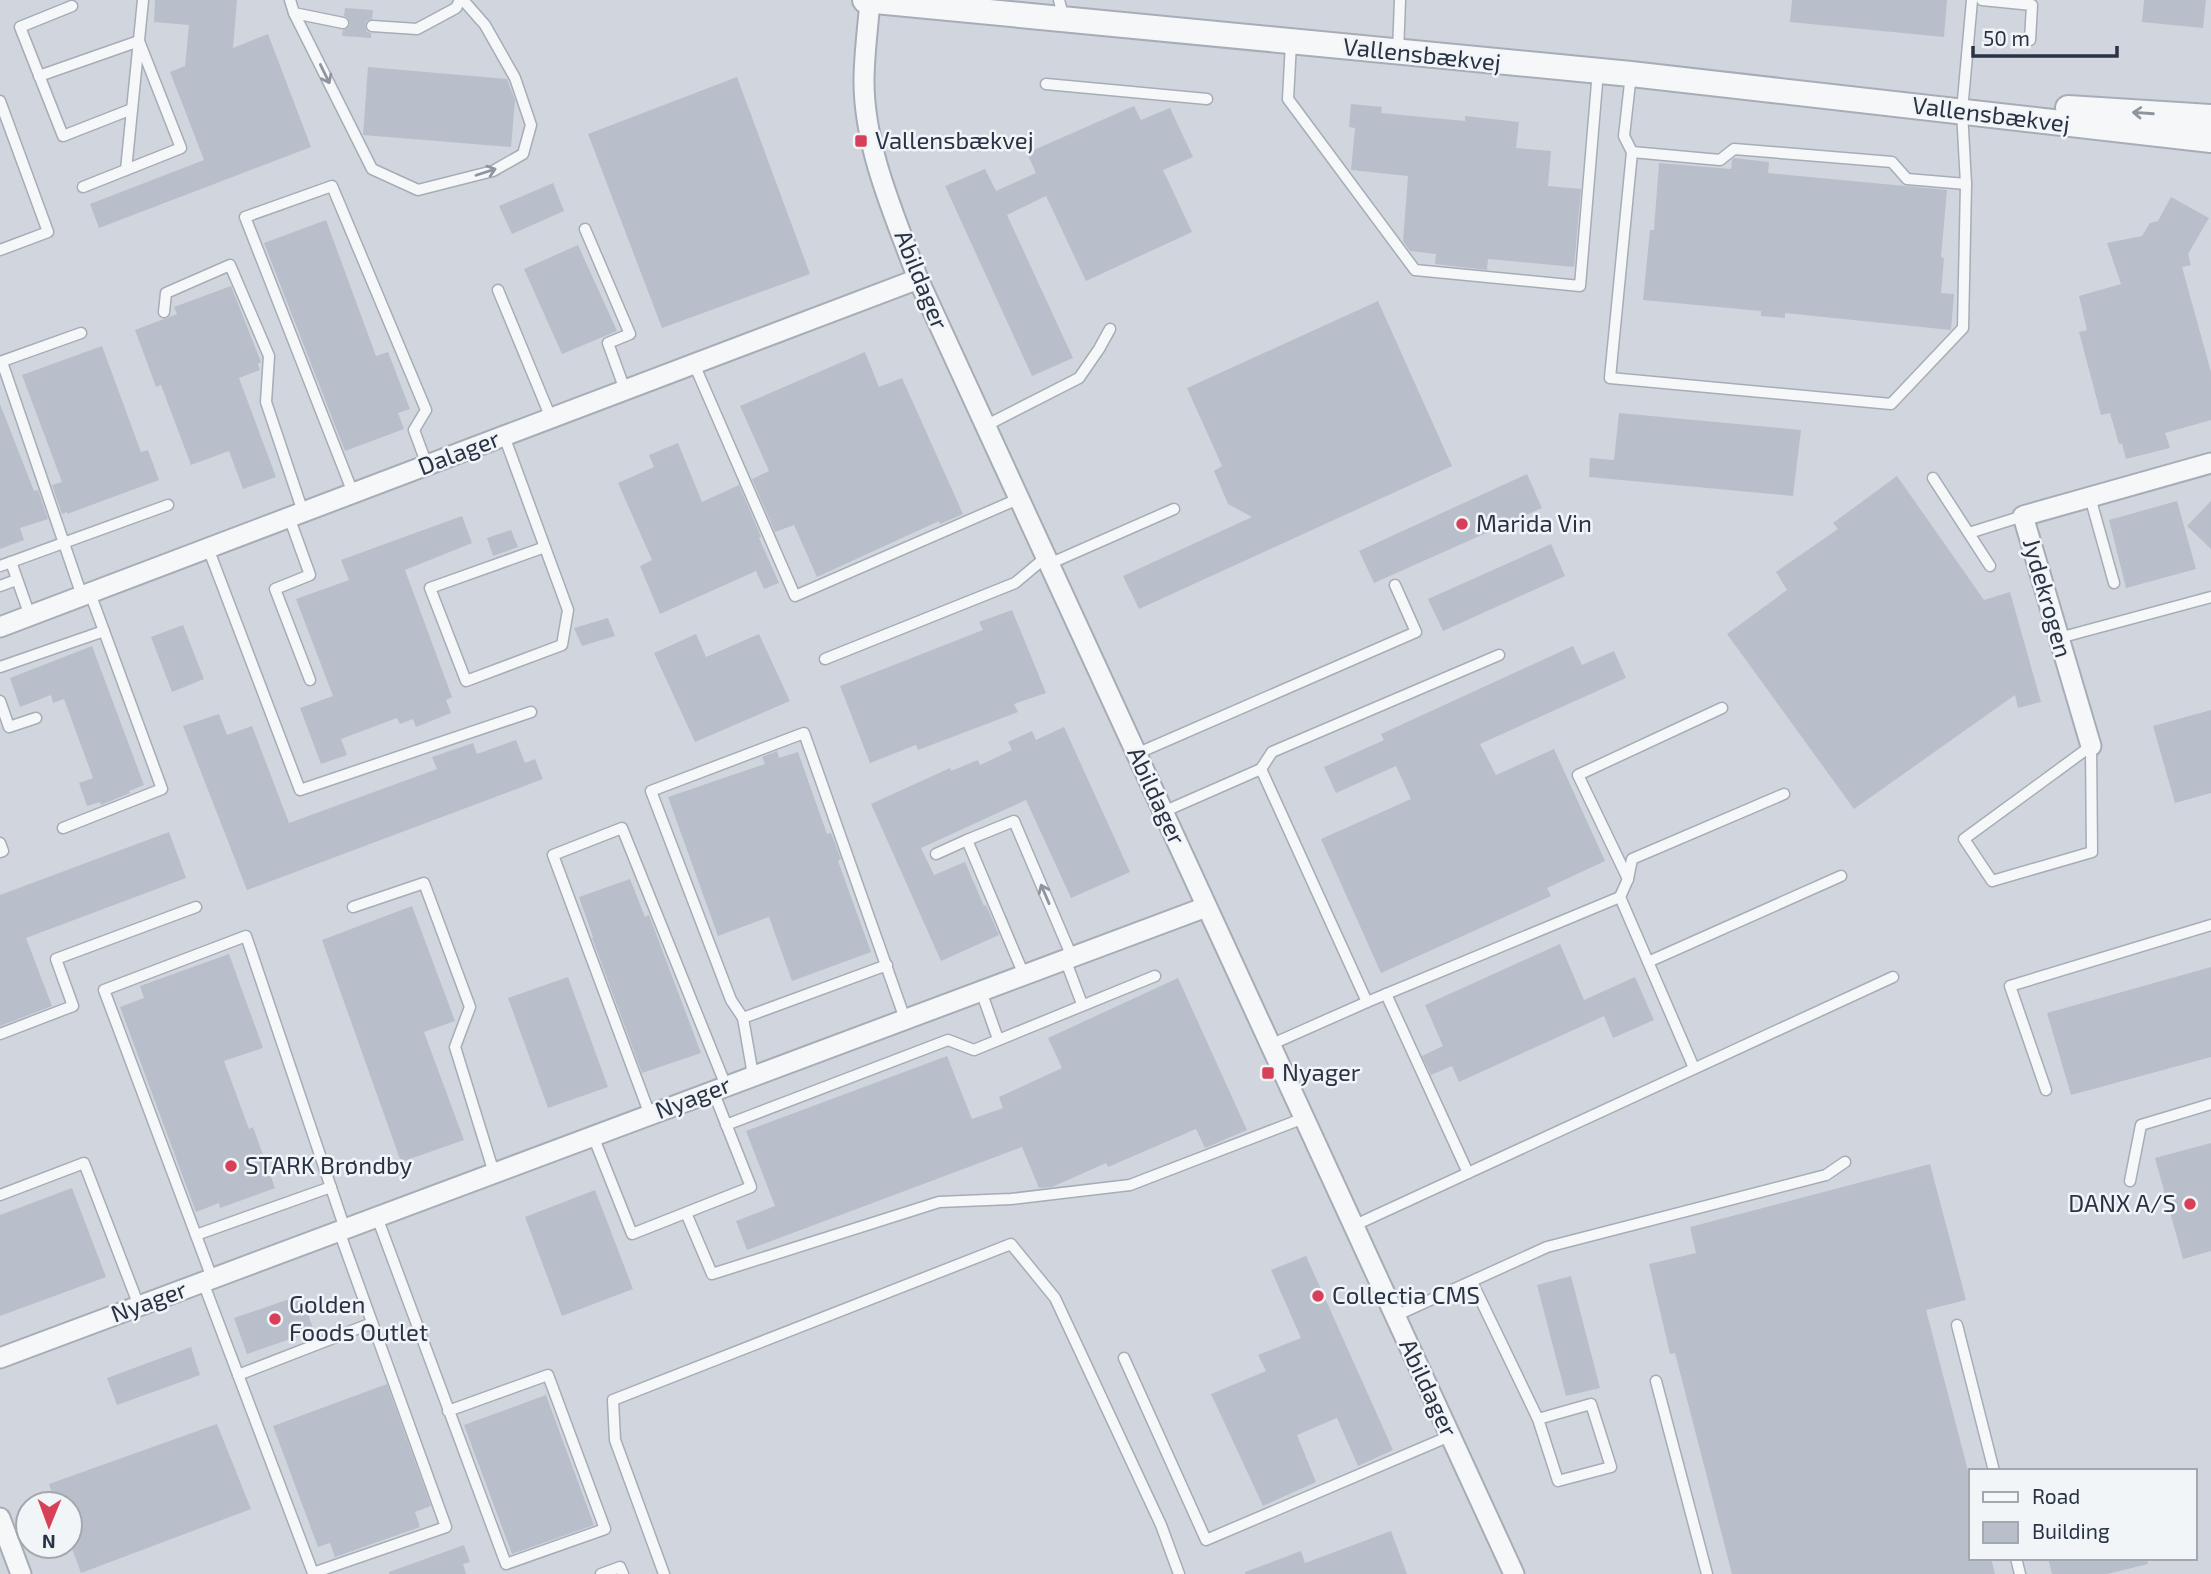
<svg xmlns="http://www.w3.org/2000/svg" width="2211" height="1574" font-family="'Exo 2',sans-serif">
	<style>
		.built { fill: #d0d5de; fill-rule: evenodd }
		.building { fill: #b9bfca }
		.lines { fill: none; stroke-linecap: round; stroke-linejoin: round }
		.service-casing { stroke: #a7adb6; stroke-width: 13 }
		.minor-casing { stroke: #a7adb6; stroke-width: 23 }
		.tertiary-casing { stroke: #a7adb6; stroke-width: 28 }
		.service { stroke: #f5f7f9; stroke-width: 10 }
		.minor { stroke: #f5f7f9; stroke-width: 19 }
		.tertiary { stroke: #f5f7f9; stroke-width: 24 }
		.oneway { stroke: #8f959f }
		.poi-dot { fill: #d74058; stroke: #f2f5f8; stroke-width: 2.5 }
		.labels { text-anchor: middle; stroke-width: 5; stroke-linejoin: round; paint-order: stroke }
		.street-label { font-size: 24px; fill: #293345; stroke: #f2f5f8 }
		.poi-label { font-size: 24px; fill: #293345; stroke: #f2f5f8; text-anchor: start }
	</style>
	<rect width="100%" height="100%" fill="#e2e6eb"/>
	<path class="built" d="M 0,0 L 2211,0 L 2211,1574 L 0,1574 ZM 1971,1471 L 2195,1471 L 2195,1558 L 1971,1558 ZM 28,1504 L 70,1504 L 70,1546 L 28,1546 Z"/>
	<g class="building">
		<path d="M 155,0 L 237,0 L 233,48 L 268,34 L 311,147 L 99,228 L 90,204 L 204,160 L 170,72 L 185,66 L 189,25 L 154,22 Z"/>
		<path d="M 1792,0 L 1947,0 L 1944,37 L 1790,22 Z"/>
		<path d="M 2144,0 L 2206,0 L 2203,28 L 2142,22 Z"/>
		<path d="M 345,8 L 373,10 L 372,19 L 366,21 L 365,26 L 367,32 L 371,33 L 371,38 L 342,36 L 343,30 L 348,28 L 350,24 L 348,18 L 344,16 Z"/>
		<path d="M 368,67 L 507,79 L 515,100 L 511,147 L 363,135 Z"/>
		<path d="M 737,77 L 810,274 L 662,328 L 588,134 Z"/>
		<path d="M 1351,104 L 1382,107 L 1381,113 L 1465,121 L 1465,116 L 1519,122 L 1516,148 L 1551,151 L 1548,186 L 1581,189 L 1574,267 L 1488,259 L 1487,270 L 1435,264 L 1436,254 L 1410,251 L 1403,241 L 1408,176 L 1351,170 L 1355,128 L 1349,127 Z"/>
		<path d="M 1134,106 L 1141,120 L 1170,108 L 1193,157 L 1163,170 L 1192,232 L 1086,281 L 1046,196 L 1007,215 L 1073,358 L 1032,376 L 945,186 L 985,169 L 996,191 L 1036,173 L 1027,153 Z"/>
		<path d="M 1734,158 L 1769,162 L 1768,173 L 1947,190 L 1941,257 L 1944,258 L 1941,293 L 1954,294 L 1951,330 L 1785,313 L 1785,318 L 1761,316 L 1761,311 L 1643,300 L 1650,230 L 1654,230 L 1659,163 L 1731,169 L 1732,160 Z"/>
		<path d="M 553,183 L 564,211 L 512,234 L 499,206 Z"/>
		<path d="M 2171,197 L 2209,218 L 2188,254 L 2191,265 L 2182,267 L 2211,372 L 2211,420 L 2165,433 L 2170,448 L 2126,459 L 2122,444 L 2119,444 L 2110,413 L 2101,415 L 2079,332 L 2087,330 L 2079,296 L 2121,284 L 2107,243 L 2142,236 L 2150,223 L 2158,221 Z"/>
		<path d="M 326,220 L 376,356 L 388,352 L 410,409 L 398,413 L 404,429 L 345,451 L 264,243 Z"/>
		<path d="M 578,245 L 617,331 L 562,354 L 524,269 Z"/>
		<path d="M 231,286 L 261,362 L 258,364 L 260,370 L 239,378 L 276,477 L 243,489 L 229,451 L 191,465 L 161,385 L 156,387 L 135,330 L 177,314 L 174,307 Z"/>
		<path d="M 1378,301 L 1452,466 L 1139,609 L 1123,576 L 1252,517 L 1228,504 L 1214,471 L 1222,466 L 1187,388 Z"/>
		<path d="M 102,346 L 141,452 L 148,450 L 159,480 L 67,514 L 67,512 L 62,514 L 52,485 L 62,482 L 22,375 Z"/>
		<path d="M 865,352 L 879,387 L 902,378 L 963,514 L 940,524 L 939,521 L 817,577 L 794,525 L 775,532 L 752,479 L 769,471 L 740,406 Z"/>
		<path d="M 0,404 L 34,491 L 38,490 L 48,519 L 20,528 L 24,540 L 0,549 Z"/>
		<path d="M 1619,413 L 1801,430 L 1793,496 L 1589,477 L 1590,458 L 1614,460 Z"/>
		<path d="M 678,443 L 702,502 L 739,485 L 761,537 L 759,538 L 779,583 L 764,589 L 756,571 L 660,614 L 640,566 L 652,560 L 618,483 L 654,467 L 649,455 Z"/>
		<path d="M 1527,474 L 1542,508 L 1374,583 L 1359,551 Z"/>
		<path d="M 1897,476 L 1984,600 L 2010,592 L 2041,702 L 2018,708 L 2015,695 L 1854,809 L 1727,634 L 1787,590 L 1776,572 L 1838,529 L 1833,523 Z"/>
		<path d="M 2177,501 L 2196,569 L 2126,588 L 2109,520 Z"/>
		<path d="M 2211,501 L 2211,549 L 2187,526 Z"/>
		<path d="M 462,516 L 472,543 L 405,570 L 452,697 L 446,700 L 451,713 L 416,727 L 413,719 L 400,724 L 397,718 L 341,739 L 347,755 L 321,764 L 300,708 L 333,696 L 296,599 L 349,580 L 341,560 Z"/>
		<path d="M 511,530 L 518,547 L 493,556 L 487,538 Z"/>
		<path d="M 1551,544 L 1565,576 L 1443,631 L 1428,599 Z"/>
		<path d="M 1012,610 L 1046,693 L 1014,704 L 1018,712 L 918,750 L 916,745 L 870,763 L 840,686 L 983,630 L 979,622 Z"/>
		<path d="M 608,618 L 615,636 L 582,646 L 574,628 Z"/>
		<path d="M 183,625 L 204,679 L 172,692 L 151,637 Z"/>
		<path d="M 696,634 L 706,657 L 759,634 L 790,701 L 695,742 L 654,653 Z"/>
		<path d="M 92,646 L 144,785 L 129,791 L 130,793 L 101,805 L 100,802 L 87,806 L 79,783 L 93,778 L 64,699 L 53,703 L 51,695 L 20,707 L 10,678 Z"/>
		<path d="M 1573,646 L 1582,665 L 1614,651 L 1626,678 L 1480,744 L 1496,775 L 1554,749 L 1605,861 L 1547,888 L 1551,896 L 1381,973 L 1321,839 L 1411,799 L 1396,766 L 1336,793 L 1324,767 L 1384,740 L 1381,734 Z"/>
		<path d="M 2211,710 L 2211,793 L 2175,803 L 2153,726 Z"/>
		<path d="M 219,714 L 227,735 L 252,726 L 289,823 L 437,769 L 432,757 L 473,743 L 477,754 L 516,740 L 525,763 L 535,759 L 543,779 L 247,890 L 183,726 Z"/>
		<path d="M 1064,727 L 1130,872 L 1071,898 L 1026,800 L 921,848 L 934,875 L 965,862 L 984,906 L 986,905 L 999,935 L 941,961 L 871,804 L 950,768 L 951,771 L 978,760 L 980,765 L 1012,750 L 1008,742 L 1032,731 L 1036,740 Z"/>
		<path d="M 777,751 L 779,758 L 798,752 L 827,834 L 831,833 L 841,859 L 838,861 L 871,952 L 792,981 L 769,917 L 718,936 L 668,797 L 765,764 L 762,757 Z"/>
		<path d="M 169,832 L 186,878 L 26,938 L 52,1006 L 0,1026 L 0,895 Z"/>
		<path d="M 630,879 L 645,917 L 649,915 L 701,1053 L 642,1073 L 592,938 L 593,937 L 579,897 Z"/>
		<path d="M 412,906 L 455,1021 L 424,1032 L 464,1140 L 401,1162 L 322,940 Z"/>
		<path d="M 1560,944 L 1584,1000 L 1635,977 L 1654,1020 L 1613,1038 L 1604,1016 L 1459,1082 L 1452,1066 L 1431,1075 L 1422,1056 L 1443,1046 L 1425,1005 Z"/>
		<path d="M 229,954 L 263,1048 L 224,1061 L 249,1129 L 253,1127 L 275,1188 L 220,1208 L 219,1203 L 196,1212 L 120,1007 L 144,998 L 140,986 Z"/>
		<path d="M 2211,967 L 2211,1057 L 2071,1095 L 2047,1013 Z"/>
		<path d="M 568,977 L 608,1087 L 548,1108 L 508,998 Z"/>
		<path d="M 1178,978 L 1247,1130 L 1205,1148 L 1196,1129 L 1108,1167 L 1106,1163 L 1052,1187 L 1039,1188 L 1022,1147 L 747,1250 L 736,1221 L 775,1206 L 746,1131 L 947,1056 L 972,1119 L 1003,1108 L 999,1097 L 1062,1068 L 1048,1038 Z"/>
		<path d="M 2211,1143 L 2211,1251 L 2183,1259 L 2155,1158 Z"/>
		<path d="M 1930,1164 L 1966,1300 L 1926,1310 L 1971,1482 L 1971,1558 L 1991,1558 L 1995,1574 L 1732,1574 L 1675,1353 L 1670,1354 L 1649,1264 L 1696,1253 L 1690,1227 Z"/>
		<path d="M 72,1188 L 106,1277 L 0,1316 L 0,1215 Z"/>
		<path d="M 595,1190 L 633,1289 L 562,1316 L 525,1217 Z"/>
		<path d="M 1306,1256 L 1393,1450 L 1358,1466 L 1337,1418 L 1297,1435 L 1316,1482 L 1263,1506 L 1211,1394 L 1266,1371 L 1258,1355 L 1301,1338 L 1271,1270 Z"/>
		<path d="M 1571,1276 L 1600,1388 L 1566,1396 L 1537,1285 Z"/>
		<path d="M 301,1295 L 314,1331 L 247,1354 L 234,1318 Z"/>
		<path d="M 191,1347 L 200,1375 L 117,1405 L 107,1378 Z"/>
		<path d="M 387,1384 L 431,1506 L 415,1512 L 420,1527 L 335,1557 L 330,1543 L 318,1547 L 273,1426 Z"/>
		<path d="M 546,1395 L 594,1525 L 512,1554 L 464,1425 Z"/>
		<path d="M 217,1424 L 251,1509 L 81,1573 L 70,1543 L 70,1504 L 56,1504 L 49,1484 Z"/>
		<path d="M 1391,1531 L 1407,1574 L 1245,1574 L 1245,1572 L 1301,1551 L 1305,1563 Z"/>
		<path d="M 464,1545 L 470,1562 L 463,1564 L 466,1574 L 389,1574 L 389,1572 Z"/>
		<path d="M 2048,1558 L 2147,1558 L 2148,1564 L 2107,1574 L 2052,1574 Z"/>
	</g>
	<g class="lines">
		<g class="service-casing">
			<g id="service">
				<path d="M 290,0 L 294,13 L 343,23"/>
				<path d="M 1059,0 L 1064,19"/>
				<path d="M 1982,0 L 2032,5 L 2030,40"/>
				<path d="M 72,6 L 20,27 L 63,136 L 132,109"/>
				<path d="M 294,13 L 372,169 L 418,190 L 493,171 L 523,154 L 531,125 L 515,78 L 485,25 L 463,0"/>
				<path d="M 372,26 L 417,29 L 456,8 L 460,0"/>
				<path d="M 1291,43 L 1288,99 L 1415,270 L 1580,286 L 1598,71"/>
				<path d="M 1398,52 L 1400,0"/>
				<path d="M 1631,74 L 1624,136 L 1632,152 L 1610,378 L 1891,404 L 1963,328 L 1966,184 L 1962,111 L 1972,0"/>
				<path d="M 39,76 L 139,41 L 181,148 L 83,187"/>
				<path d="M 1046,84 L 1207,99"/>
				<path d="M 0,101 L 48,232 L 0,250"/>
				<path d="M 1632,152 L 1720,160 L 1734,149 L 1892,162 L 1907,179 L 1966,184"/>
				<path d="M 126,170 L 143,0"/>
				<path d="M 585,229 L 630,334 L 608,343 L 625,390"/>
				<path d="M 498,290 L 551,418"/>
				<path d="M 164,312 L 166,293 L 230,265 L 269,356 L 266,402 L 303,512"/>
				<path d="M 0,362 L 81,333"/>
				<path d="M 2,362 L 82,596"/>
				<path d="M 694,364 L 795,596 L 1018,499"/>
				<path d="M 985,426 L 1079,378 L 1099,349 L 1110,329"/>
				<path d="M 504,436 L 568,610 L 562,645 L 466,681 L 430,588 L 545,547"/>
				<path d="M 1933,478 L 1990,566"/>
				<path d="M 353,493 L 245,217 L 332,186 L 426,410 L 414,430 L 427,465"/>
				<path d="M 2090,497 L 2114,583"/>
				<path d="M 289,517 L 310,575 L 275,589 L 310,680"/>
				<path d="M 1969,533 L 2023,516"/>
				<path d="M 208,548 L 300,790 L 531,712"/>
				<path d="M 11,562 L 30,616"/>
				<path d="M 1049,564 L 1174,509"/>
				<path d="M 0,566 L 168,505"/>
				<path d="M 0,586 L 16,580"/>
				<path d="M 2059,638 L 2211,597"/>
				<path d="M 825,659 L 1015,583 L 1046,557"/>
				<path d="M 0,667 L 104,631"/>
				<path d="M 0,701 L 9,727 L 36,718"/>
				<path d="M 2091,746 L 2092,852 L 1992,881 L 1964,839 Z"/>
				<path d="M 1136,754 L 1416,632 L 1395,585"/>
				<path d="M 1261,769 L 1367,1002"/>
				<path d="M 1163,812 L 1261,769 L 1272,752 L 1499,655"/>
				<path d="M 63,828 L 162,789 L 90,593"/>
				<path d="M 0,843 L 3,851 L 0,852"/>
				<path d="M 936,854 L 967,840"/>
				<path d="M 1628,879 L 1578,775 L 1722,708"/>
				<path d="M 1620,897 L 1694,1068"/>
				<path d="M 353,907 L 424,883 L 470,1007 L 455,1047 L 494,1173"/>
				<path d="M 1065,959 L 1082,1004"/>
				<path d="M 1648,962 L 1841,876"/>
				<path d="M 1024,975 L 967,840 L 1014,821 L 1072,957"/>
				<path d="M 981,991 L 998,1039"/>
				<path d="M 1386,994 L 1468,1173"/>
				<path d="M 743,1018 L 731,1000 L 651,791 L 804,733 L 905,1019"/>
				<path d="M 0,1034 L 73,1006 L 56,959 L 196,907"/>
				<path d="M 1270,1045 L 1367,1002 L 1620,897 L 1628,879 L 1632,859 L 1784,794"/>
				<path d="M 753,1075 L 743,1018 L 887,965"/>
				<path d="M 2046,1090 L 2010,986 L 2211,925"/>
				<path d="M 650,1115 L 553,855 L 622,828 L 726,1086"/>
				<path d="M 726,1125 L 948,1040 L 974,1050 L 1155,976"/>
				<path d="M 593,1136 L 632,1234 L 751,1187 L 713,1091"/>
				<path d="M 2130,1181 L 2141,1125 L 2211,1104"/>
				<path d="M 0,1195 L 84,1163 L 139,1306"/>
				<path d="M 686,1213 L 712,1274 L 939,1202 L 1011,1199 L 1130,1185 L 1304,1118"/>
				<path d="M 377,1217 L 506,1564 L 605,1529 L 548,1375 L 448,1411"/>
				<path d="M 1353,1226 L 1893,977"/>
				<path d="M 196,1235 L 331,1187"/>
				<path d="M 212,1278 L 104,990 L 246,936 L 345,1229"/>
				<path d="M 203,1282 L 313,1573 L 446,1527 L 339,1231"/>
				<path d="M 1472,1282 L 1538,1419 L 1558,1481 L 1611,1467 L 1591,1404 L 1538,1419"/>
				<path d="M 1395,1316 L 1547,1247 L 1826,1175 L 1845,1162"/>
				<path d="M 1957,1325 L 1994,1471"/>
				<path d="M 1124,1358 L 1206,1540 L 1450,1436"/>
				<path d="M 238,1375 L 372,1323"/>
				<path d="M 1656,1381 L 1707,1574"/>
				<path d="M 2016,1558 L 2020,1574"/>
				<path d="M 601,1574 L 620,1567 L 623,1574"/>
				<path d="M 664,1574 L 615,1440 L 613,1400 L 1011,1244 L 1055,1298 L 1161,1525 L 1179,1574"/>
			</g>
		</g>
		<g class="minor-casing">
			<g id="minor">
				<path d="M 870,0 C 868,27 864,55 864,81 C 864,149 895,216 918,279 L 1514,1574"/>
				<path d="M 0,627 L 918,279"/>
				<path d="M 2091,746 L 2023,516 L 2211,463"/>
				<path d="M 0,1358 L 1206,907"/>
				<path d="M 0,1518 L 21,1574"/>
			</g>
		</g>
		<g class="tertiary-casing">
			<g id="tertiary">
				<path d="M 865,0 L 1631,74 L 2211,140"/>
				<path d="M 2068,108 L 2211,117"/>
			</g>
		</g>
		<use href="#service" class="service"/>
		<use href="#minor" class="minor"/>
		<use href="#tertiary" class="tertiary"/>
	</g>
	<defs><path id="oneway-shaft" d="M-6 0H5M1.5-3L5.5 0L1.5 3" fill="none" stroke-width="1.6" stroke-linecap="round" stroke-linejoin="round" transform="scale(1.75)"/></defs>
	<g class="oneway">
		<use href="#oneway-shaft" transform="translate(325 74) rotate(64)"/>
		<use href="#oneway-shaft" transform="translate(2143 113) rotate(-176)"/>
		<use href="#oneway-shaft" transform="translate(486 172) rotate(-18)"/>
		<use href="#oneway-shaft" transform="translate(1045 894) rotate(-113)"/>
	</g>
	<g class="poi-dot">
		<rect x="854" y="134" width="14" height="14" rx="3.5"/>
		<circle cx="1462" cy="524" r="7"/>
		<rect x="1261" y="1066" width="14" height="14" rx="3.5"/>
		<circle cx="231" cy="1166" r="7"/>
		<circle cx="2190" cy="1204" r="7"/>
		<circle cx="1318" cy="1296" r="7"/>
		<circle cx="275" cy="1319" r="7"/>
	</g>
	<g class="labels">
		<g class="street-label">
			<text transform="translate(1422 55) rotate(6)" y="8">Vallensbækvej</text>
			<text transform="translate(1991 115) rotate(7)" y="8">Vallensbækvej</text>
			<text transform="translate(921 280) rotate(68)" y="8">Abildager</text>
			<text transform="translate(459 453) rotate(-21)" y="8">Dalager</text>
			<text transform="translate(2047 598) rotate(74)" y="8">Jydekrogen</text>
			<text transform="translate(1156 796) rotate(65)" y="8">Abildager</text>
			<text transform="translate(693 1098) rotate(-21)" y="8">Nyager</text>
			<text transform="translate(149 1302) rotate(-20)" y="8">Nyager</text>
			<text transform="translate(1428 1388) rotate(65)" y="8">Abildager</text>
		</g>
		<g class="poi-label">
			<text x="875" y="149">Vallensbækvej</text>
			<text x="1476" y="532">Marida Vin</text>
			<text x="1282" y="1081">Nyager</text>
			<text x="245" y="1174">STARK Brøndby</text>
			<text x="2176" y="1212" text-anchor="end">DANX A/S</text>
			<text x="1332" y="1304">Collectia CMS</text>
			<text x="289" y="1313">Golden<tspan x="289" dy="28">Foods Outlet</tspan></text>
		</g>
	</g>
	<rect x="1969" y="1469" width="228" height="91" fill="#f2f5f8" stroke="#a2a7b0" stroke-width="2"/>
	<rect x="1983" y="1492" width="35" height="10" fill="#f5f7f9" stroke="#a2a7b0" stroke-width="2"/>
	<text x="2032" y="1504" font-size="21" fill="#293345">Road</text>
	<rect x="1983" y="1522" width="35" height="21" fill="#b9bfca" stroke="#a2a7b0" stroke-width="2"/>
	<text x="2032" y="1539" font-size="21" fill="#293345">Building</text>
	<g transform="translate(49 1525) rotate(181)"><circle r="33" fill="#f2f5f8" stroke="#a2a7b0" stroke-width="2"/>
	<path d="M0-5L12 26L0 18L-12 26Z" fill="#d74058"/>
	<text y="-10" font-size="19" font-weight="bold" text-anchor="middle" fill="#293345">N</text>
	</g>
	<path d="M1973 46v10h144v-10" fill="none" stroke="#293345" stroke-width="3.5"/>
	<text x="1983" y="46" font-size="21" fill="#293345" stroke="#f2f5f8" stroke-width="5" paint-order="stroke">50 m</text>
</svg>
